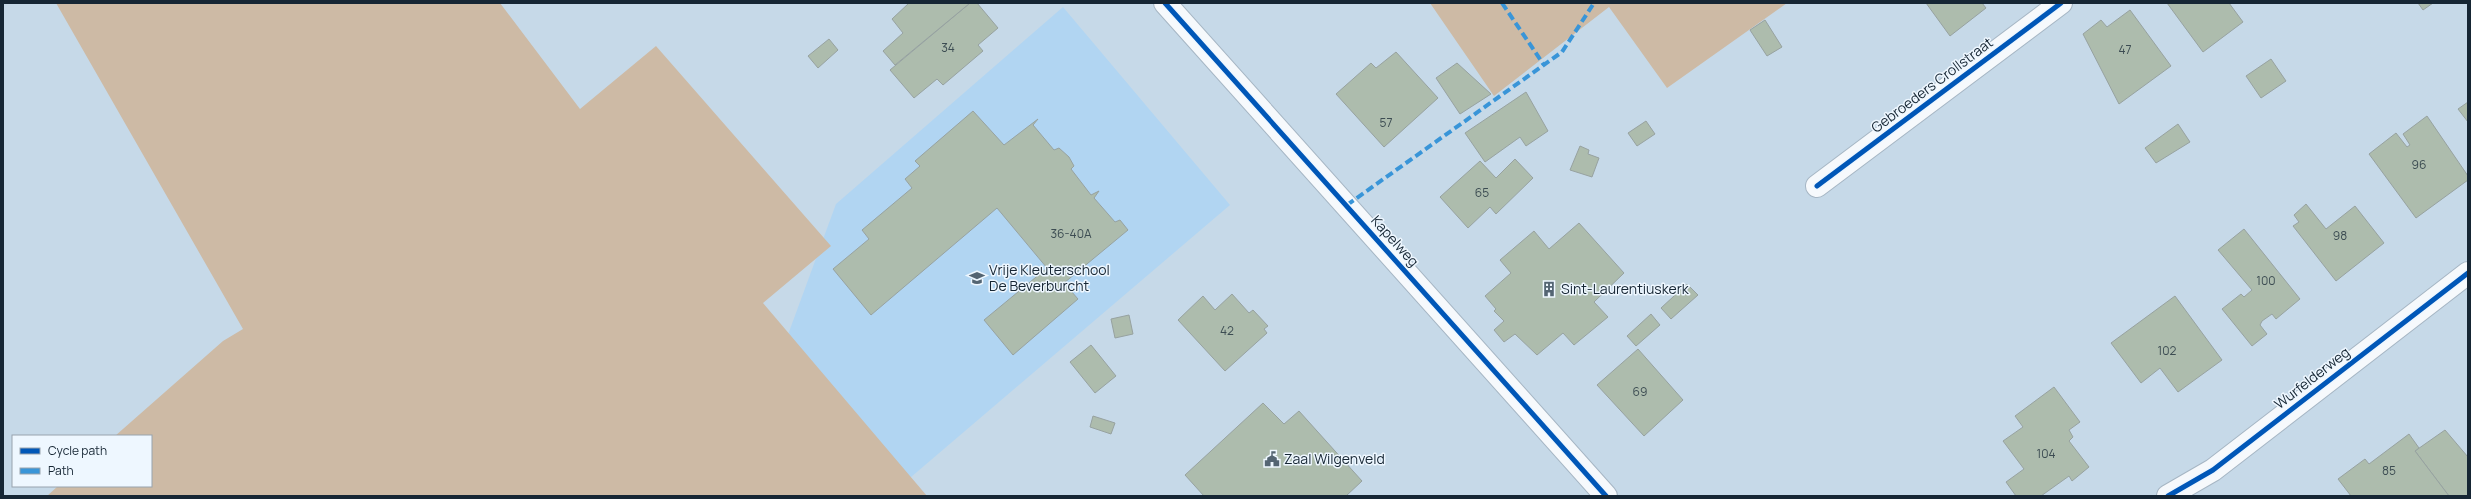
<svg xmlns="http://www.w3.org/2000/svg" width="2471" height="499" font-family="Manrope,sans-serif">
	<style>
		.built { fill: #b1d5f2 }
		.green { fill: #cdbaa5 }
		.building { fill: #adbcad; stroke: #97a2a0 }
		.lines { fill: none; stroke-linecap: round; stroke-linejoin: round }
		.minor-casing { stroke: #a6b6c4; stroke-width: 24 }
		.minor { stroke: #f6f9fc; stroke-width: 22 }
		.quiet { stroke: #3995d8; stroke-width: 4; stroke-dasharray: 8 4; stroke-linecap: butt }
		.cycleway-casing { stroke: #eef7ff; stroke-width: 8 }
		.cycleway { stroke: #0057b8; stroke-width: 5 }
		.labels { text-anchor: middle; stroke-width: 3; stroke-linejoin: round; paint-order: stroke }
		.number-label { font-size: 12px; fill: #3c4c52 }
		.street-label { font-size: 14px; fill: #162634; stroke: #eef7ff }
		.poi-label { font-size: 14px; fill: #162634; stroke: #eef7ff; text-anchor: start }
	</style>
	<rect width="100%" height="100%" fill="#c6d9e8"/>
	<path class="built" d="M 1063,7 L 1230,205 L 897,489 L 782,351 L 836,204 Z"/>
	<g class="green">
		<path d="M 56,3 L 500,3 L 580,109 L 656,46 L 831,246 L 763,303 L 927,496 L 47,496 L 58,486 L 151,486 L 151,436 L 115,436 L 223,341 L 243,329 Z"/>
		<path d="M 1430,3 L 1787,3 L 1667,88 L 1609,7 L 1494,96 Z"/>
	</g>
	<g class="building">
		<path d="M 970,3 L 977,3 L 998,28 L 978,45 L 983,51 L 943,85 L 937,79 L 914,98 L 890,70 Z"/>
		<path d="M 970,3 L 895,65 L 883,51 L 903,33 L 892,19 L 909,3 Z"/>
		<path d="M 1926,3 L 1982,3 L 1986,8 L 1950,36 Z"/>
		<path d="M 2167,3 L 2229,3 L 2243,22 L 2203,52 Z"/>
		<path d="M 2418,3 L 2433,3 L 2423,10 Z"/>
		<path d="M 2130,10 L 2171,66 L 2119,104 L 2083,34 L 2101,20 L 2107,27 Z"/>
		<path d="M 1765,20 L 1782,47 L 1767,56 L 1750,30 Z"/>
		<path d="M 829,39 L 838,50 L 818,68 L 808,56 Z"/>
		<path d="M 1396,52 L 1438,98 L 1384,147 L 1336,94 L 1371,63 L 1376,68 Z"/>
		<path d="M 2271,59 L 2286,81 L 2261,98 L 2246,76 Z"/>
		<path d="M 1457,63 L 1491,94 L 1460,114 L 1436,78 Z"/>
		<path d="M 1526,92 L 1548,131 L 1526,146 L 1520,137 L 1485,162 L 1465,133 Z"/>
		<path d="M 2468,102 L 2468,122 L 2458,109 Z"/>
		<path d="M 973,111 L 1004,145 L 1038,119 L 1033,125 L 1054,150 L 1059,148 L 1069,157 L 1074,166 L 1071,169 L 1091,195 L 1099,191 L 1094,198 L 1115,222 L 1120,220 L 1128,230 L 1064,283 L 1078,299 L 1013,355 L 984,320 L 1047,268 L 997,208 L 871,315 L 833,269 L 869,239 L 862,230 L 912,188 L 905,179 L 920,166 L 915,161 Z"/>
		<path d="M 2427,116 L 2468,176 L 2468,180 L 2416,218 L 2369,154 L 2396,133 L 2407,147 L 2410,145 L 2403,134 Z"/>
		<path d="M 1646,121 L 1655,134 L 1637,146 L 1628,133 Z"/>
		<path d="M 2178,124 L 2190,142 L 2156,163 L 2145,148 Z"/>
		<path d="M 1580,146 L 1589,150 L 1588,154 L 1599,158 L 1592,177 L 1570,170 Z"/>
		<path d="M 1515,159 L 1533,178 L 1496,214 L 1490,207 L 1468,228 L 1440,197 L 1480,161 L 1496,178 Z"/>
		<path d="M 2306,204 L 2326,229 L 2355,206 L 2384,243 L 2336,281 L 2293,226 L 2299,222 L 2294,215 Z"/>
		<path d="M 1579,223 L 1624,273 L 1594,302 L 1608,317 L 1574,345 L 1563,333 L 1537,355 L 1515,334 L 1504,342 L 1494,330 L 1504,321 L 1494,311 L 1496,309 L 1485,296 L 1511,273 L 1500,260 L 1534,231 L 1549,249 Z"/>
		<path d="M 2244,229 L 2300,299 L 2276,319 L 2272,314 L 2262,321 L 2260,325 L 2267,334 L 2252,346 L 2222,309 L 2241,294 L 2244,297 L 2252,290 L 2218,250 Z"/>
		<path d="M 1687,284 L 1698,295 L 1671,319 L 1661,308 Z"/>
		<path d="M 1232,294 L 1249,313 L 1253,310 L 1268,326 L 1264,329 L 1267,333 L 1225,371 L 1178,320 L 1203,296 L 1215,310 Z"/>
		<path d="M 2175,296 L 2222,360 L 2178,392 L 2160,368 L 2141,383 L 2111,343 Z"/>
		<path d="M 1651,314 L 1660,325 L 1636,346 L 1627,336 Z"/>
		<path d="M 1129,315 L 1133,334 L 1115,338 L 1111,319 Z"/>
		<path d="M 1091,345 L 1116,376 L 1095,393 L 1070,362 Z"/>
		<path d="M 1638,349 L 1683,400 L 1644,436 L 1597,385 Z"/>
		<path d="M 2054,387 L 2080,422 L 2069,430 L 2073,437 L 2069,441 L 2089,467 L 2072,481 L 2069,476 L 2041,496 L 2016,496 L 2006,482 L 2024,469 L 2003,441 L 2023,427 L 2015,416 Z"/>
		<path d="M 1263,403 L 1284,424 L 1299,411 L 1362,481 L 1346,496 L 1204,496 L 1185,475 Z"/>
		<path d="M 1093,416 L 1115,423 L 1111,434 L 1090,427 Z"/>
		<path d="M 2445,430 L 2468,457 L 2468,496 L 2449,496 L 2415,451 Z"/>
		<path d="M 2409,434 L 2419,448 L 2415,451 L 2449,496 L 2351,496 L 2338,479 L 2365,459 L 2369,464 Z"/>
	</g>
	<g class="lines">
		<g class="minor-casing">
			<g id="minor">
				<path d="M 1165,3 L 1606,496"/>
				<path d="M 1817,186 L 2061,3"/>
				<path d="M 2168,496 L 2213,470 L 2468,273"/>
			</g>
		</g>
		<use href="#minor" class="minor"/>
		<g class="quiet">
			<path d="M 1502,3 L 1544,65"/>
			<path d="M 1347,205 L 1562,52 L 1594,3"/>
		</g>
		<g class="cycleway-casing">
			<g id="cycleway">
				<path d="M 1165,3 L 1606,496"/>
				<path d="M 1817,186 L 2061,3"/>
				<path d="M 2168,496 L 2213,470 L 2468,273"/>
			</g>
		</g>
		<use href="#cycleway" class="cycleway"/>
	</g>
	<defs>
		<g id="school-bare" transform="scale(1.2)"><path d="M0-5L7-2L0 1L-7-2ZM-4 1L0 2.5L4 1V4Q0 6-4 4Z" fill="#546573" stroke="#eef7ff" stroke-width="2.5" paint-order="stroke"/></g>
		<g id="building-bare" transform="scale(1.2)"><path d="M-4-6H4V6H1V3H-1V6H-4ZM-2.5-4.3h1.7v1.8h-1.7ZM.8-4.3h1.7v1.8H.8ZM-2.5-1h1.7V.8h-1.7ZM.8-1h1.7V.8H.8Z" fill="#546573" stroke="#eef7ff" stroke-width="2.5" paint-order="stroke"/></g>
		<g id="civic-bare" transform="scale(1.2)"><path d="M-.6-6.5H3V-4.5H.6V-3L4-1V1h2V6H-6V1h2V-1L-.6-3ZM-1.2 2.5V6h2.4V2.5Z" fill="#546573" stroke="#eef7ff" stroke-width="2.5" paint-order="stroke"/></g>
	</defs>
	<g fill-rule="evenodd">
		<use href="#school-bare" x="977" y="278"/>
		<use href="#building-bare" x="1549" y="289"/>
		<use href="#civic-bare" x="1272" y="459"/>
	</g>
	<g class="labels">
		<g class="number-label">
			<text x="948" y="52">34</text>
			<text x="2125" y="54">47</text>
			<text x="1386" y="127">57</text>
			<text x="2419" y="169">96</text>
			<text x="1482" y="197">65</text>
			<text x="1071" y="238">36-40A</text>
			<text x="2340" y="240">98</text>
			<text x="2266" y="285">100</text>
			<text x="1227" y="335">42</text>
			<text x="2167" y="355">102</text>
			<text x="1640" y="396">69</text>
			<text x="2046" y="458">104</text>
			<text x="2389" y="475">85</text>
		</g>
		<g class="street-label">
			<text transform="translate(1932 85) rotate(-37)" y="5">Gebroeders Crollstraat</text>
			<text transform="translate(1395 241) rotate(48)" y="5">Kapelweg</text>
			<text transform="translate(2312 378) rotate(-38)" y="5">Wurfelderweg</text>
		</g>
		<g class="poi-label">
			<text x="989" y="275">Vrije Kleuterschool<tspan x="989" dy="16">De Beverburcht</tspan></text>
			<text x="1561" y="294">Sint-Laurentiuskerk</text>
			<text x="1284" y="464">Zaal Wilgenveld</text>
		</g>
	</g>
	<rect width="2471" height="499" fill="none" stroke="#162634" stroke-width="8"/>
	<rect x="12" y="435" width="140" height="52" fill="#eef7ff" stroke="#98a3ae"/>
	<rect x="20" y="448" width="20" height="6" fill="#0057b8" stroke="#98a3ae"/>
	<text x="48" y="455" font-size="12" fill="#162634">Cycle path</text>
	<rect x="20" y="468" width="20" height="6" fill="#3995d8" stroke="#98a3ae"/>
	<text x="48" y="475" font-size="12" fill="#162634">Path</text>
</svg>
